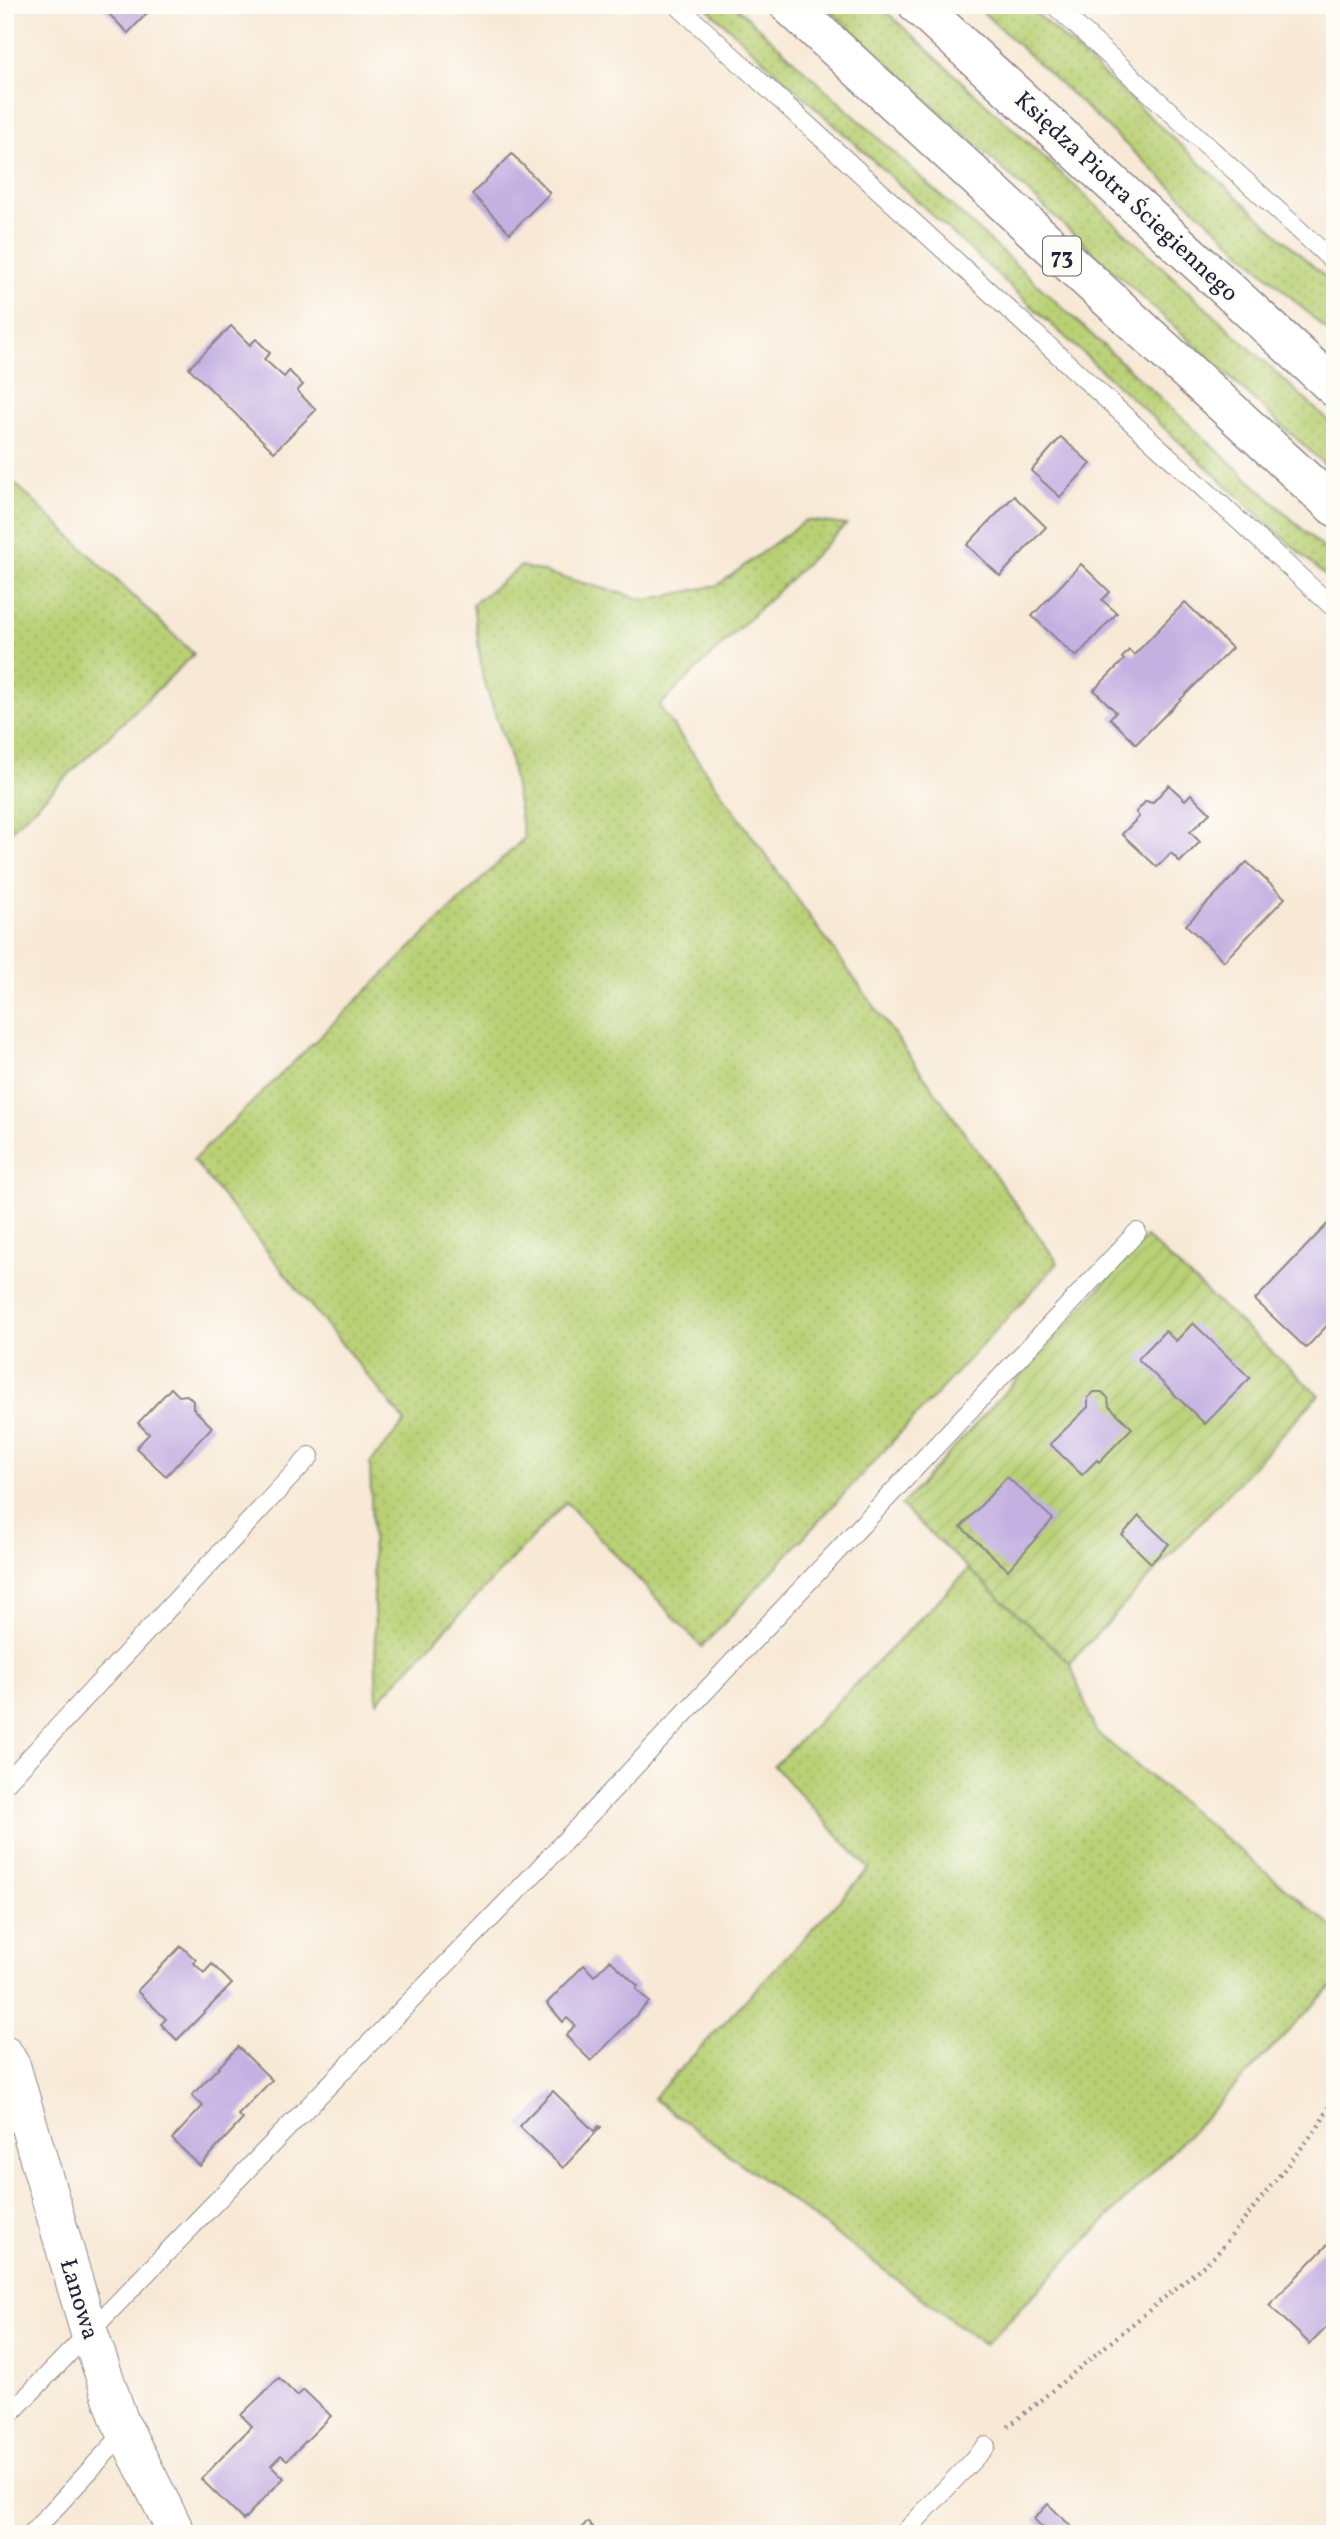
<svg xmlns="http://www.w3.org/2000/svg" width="1340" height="2539" font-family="Vollkorn,serif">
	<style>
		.grass { fill: url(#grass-dots); stroke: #6e7958; stroke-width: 2 }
		.garden { fill: url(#garden-furrows); stroke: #6e7958; stroke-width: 2 }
		.building { fill: #c4b1e2 }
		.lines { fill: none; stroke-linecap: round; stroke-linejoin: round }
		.lane-casing { stroke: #8d8688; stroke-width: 20 }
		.street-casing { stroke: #8d8688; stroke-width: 39 }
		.primary-casing { stroke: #8d8688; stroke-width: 41 }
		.path { stroke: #8d8688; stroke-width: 4.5; stroke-dasharray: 2 5; stroke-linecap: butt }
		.lane { stroke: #fff; stroke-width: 18 }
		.street { stroke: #fff; stroke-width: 37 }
		.primary { stroke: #fff; stroke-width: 38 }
		.labels { text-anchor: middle; stroke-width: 5; stroke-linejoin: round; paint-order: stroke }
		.shield { fill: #fdfcf7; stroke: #646373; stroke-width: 2 }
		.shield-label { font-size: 23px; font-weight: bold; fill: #22223b }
		.street-label { font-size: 24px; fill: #22223b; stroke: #fdfcf7 }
	</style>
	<defs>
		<pattern id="grass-dots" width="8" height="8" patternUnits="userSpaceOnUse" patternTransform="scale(1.75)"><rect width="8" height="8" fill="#b9d075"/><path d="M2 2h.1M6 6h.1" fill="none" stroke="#9fb266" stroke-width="1.8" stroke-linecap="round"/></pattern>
		<pattern id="garden-furrows" width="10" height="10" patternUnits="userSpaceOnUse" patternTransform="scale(1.75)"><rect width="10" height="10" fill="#b9d075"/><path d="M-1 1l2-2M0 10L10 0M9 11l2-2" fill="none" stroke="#9fb266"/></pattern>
	</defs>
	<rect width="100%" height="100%" fill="#fdfcf7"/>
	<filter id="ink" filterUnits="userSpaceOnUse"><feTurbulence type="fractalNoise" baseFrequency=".0143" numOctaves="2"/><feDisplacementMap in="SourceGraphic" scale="14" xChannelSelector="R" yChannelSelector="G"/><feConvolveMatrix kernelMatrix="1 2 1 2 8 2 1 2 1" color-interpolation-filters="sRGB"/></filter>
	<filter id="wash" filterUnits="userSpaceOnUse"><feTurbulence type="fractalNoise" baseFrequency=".00686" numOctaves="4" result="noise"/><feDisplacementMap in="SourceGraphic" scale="28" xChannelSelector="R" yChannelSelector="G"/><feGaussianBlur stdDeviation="1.57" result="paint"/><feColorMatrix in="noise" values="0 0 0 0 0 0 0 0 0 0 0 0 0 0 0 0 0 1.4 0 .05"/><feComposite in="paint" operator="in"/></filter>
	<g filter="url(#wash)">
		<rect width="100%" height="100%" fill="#f8e9d6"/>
		<g class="grass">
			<path d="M 704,5 L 734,5 L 1335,559 L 1335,585 Z"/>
			<path d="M 824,5 L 879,5 L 1335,427 L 1335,474 Z"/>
			<path d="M 975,5 L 1027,5 L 1335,286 L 1335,338 Z"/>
			<path d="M 5,474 L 194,654 L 5,836 Z"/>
			<path d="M 806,520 L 846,525 L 659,706 L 1058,1263 L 702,1647 L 566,1502 L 377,1702 L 370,1463 L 405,1422 L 193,1160 L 524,838 L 509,754 L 483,679 L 473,604 L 521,566 L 646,600 L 718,585 Z"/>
			<path d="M 969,1569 L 1070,1663 L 1096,1732 L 1335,1929 L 1335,1983 L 985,2345 L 653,2098 L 869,1869 L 774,1766 Z"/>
		</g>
		<path class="garden" d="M 1146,1237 L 1319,1395 L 1070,1663 L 901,1506 Z"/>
		<g id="blocks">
			<g class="building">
				<path d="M 100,5 L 155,5 L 128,33 Z"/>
				<path d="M 512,154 L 550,193 L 510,233 L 472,194 Z"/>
				<path d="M 231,326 L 250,345 L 256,339 L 270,353 L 264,359 L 284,377 L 289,371 L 303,385 L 297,391 L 316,410 L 274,452 L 189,368 Z"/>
				<path d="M 1061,437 L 1091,464 L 1060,497 L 1031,471 Z"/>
				<path d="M 1014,496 L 1046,527 L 1000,576 L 967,545 Z"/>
				<path d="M 1081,564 L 1110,592 L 1102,600 L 1117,613 L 1076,657 L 1032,616 Z"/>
				<path d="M 1185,602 L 1232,648 L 1136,744 L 1110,718 L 1116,712 L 1094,690 L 1124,660 L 1122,658 L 1129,650 L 1134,655 Z"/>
				<path d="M 1169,785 L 1185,800 L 1191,794 L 1210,813 L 1190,832 L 1200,842 L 1180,862 L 1171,853 L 1157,867 L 1122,834 L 1139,817 L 1136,812 L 1146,801 L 1152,803 Z"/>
				<path d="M 1247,862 L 1285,898 L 1224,961 L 1186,925 Z"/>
				<path d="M 1335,1216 L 1335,1317 L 1306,1348 L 1255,1300 Z"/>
				<path d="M 1193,1323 L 1250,1378 L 1205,1424 L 1138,1359 L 1165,1331 L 1176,1341 Z"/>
				<path d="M 171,1388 L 179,1396 L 187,1395 L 193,1401 L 193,1408 L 212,1427 L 166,1476 L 136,1448 L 149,1434 L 138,1423 Z"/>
				<path d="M 1094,1392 L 1102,1392 L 1108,1398 L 1109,1406 L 1132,1428 L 1099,1462 L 1097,1460 L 1082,1475 L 1050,1444 L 1088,1407 L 1088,1398 Z"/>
				<path d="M 1007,1477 L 1053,1519 L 1008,1570 L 961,1527 Z"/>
				<path d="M 1139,1516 L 1169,1544 L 1151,1563 L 1122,1535 Z"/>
				<path d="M 181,1946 L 196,1960 L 194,1963 L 204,1973 L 212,1964 L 232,1984 L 177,2040 L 161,2024 L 166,2019 L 137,1991 Z"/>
				<path d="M 610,1960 L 638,1986 L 636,1989 L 649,2002 L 591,2061 L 566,2036 L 575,2025 L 567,2018 L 563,2022 L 547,2003 L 584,1965 L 594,1976 Z"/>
				<path d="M 238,2047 L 272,2080 L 238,2115 L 243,2119 L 200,2166 L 172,2139 L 203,2106 L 192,2095 Z"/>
				<path d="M 553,2091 L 594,2131 L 599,2126 L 601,2127 L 563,2168 L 519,2126 Z"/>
				<path d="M 1335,2237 L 1335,2319 L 1310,2344 L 1269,2305 Z"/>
				<path d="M 279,2378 L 297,2396 L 304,2390 L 331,2416 L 287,2460 L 281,2455 L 271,2465 L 284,2478 L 243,2520 L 201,2479 L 252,2426 L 241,2415 Z"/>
				<path d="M 1048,2504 L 1079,2534 L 1041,2534 L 1045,2530 L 1034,2519 Z"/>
				<path d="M 587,2522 L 599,2534 L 576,2534 Z"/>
			</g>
		</g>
	</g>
	<g filter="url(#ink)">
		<use href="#blocks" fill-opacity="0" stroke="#8d8688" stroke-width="2"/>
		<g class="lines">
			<g class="lane-casing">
				<g id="lane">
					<path d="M 677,5 L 1335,609"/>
					<path d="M 1054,5 L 1335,263"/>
					<path d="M 5,1784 L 310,1456"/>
					<path d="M 5,2419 L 529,1879 L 1137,1232"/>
					<path d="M 31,2534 L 125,2432"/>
					<path d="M 903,2534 L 986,2446"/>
				</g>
			</g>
			<g class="street-casing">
				<path id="street" d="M 5,2055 L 12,2067 L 89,2332 L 119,2419 L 177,2534"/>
			</g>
			<g class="primary-casing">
				<g id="primary">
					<path d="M 789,5 L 1335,507"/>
					<path d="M 918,5 L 1335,388"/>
				</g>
			</g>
			<path class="path" d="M 1008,2427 L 1216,2255 L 1318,2127 L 1335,2097"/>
			<use href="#lane" class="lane"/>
			<use href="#street" class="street"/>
			<use href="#primary" class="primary"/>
		</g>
	</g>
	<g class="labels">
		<rect class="shield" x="1043" y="236.5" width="38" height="39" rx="5"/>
		<g class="shield-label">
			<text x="1062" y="264">73</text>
		</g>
		<g class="street-label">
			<text transform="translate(1127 196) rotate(43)" y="8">Księdza Piotra Ściegiennego</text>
			<text transform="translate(80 2299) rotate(73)" y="8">Łanowa</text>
		</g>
	</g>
	<rect width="1340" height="2539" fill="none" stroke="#fdfcf7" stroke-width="28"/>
</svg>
